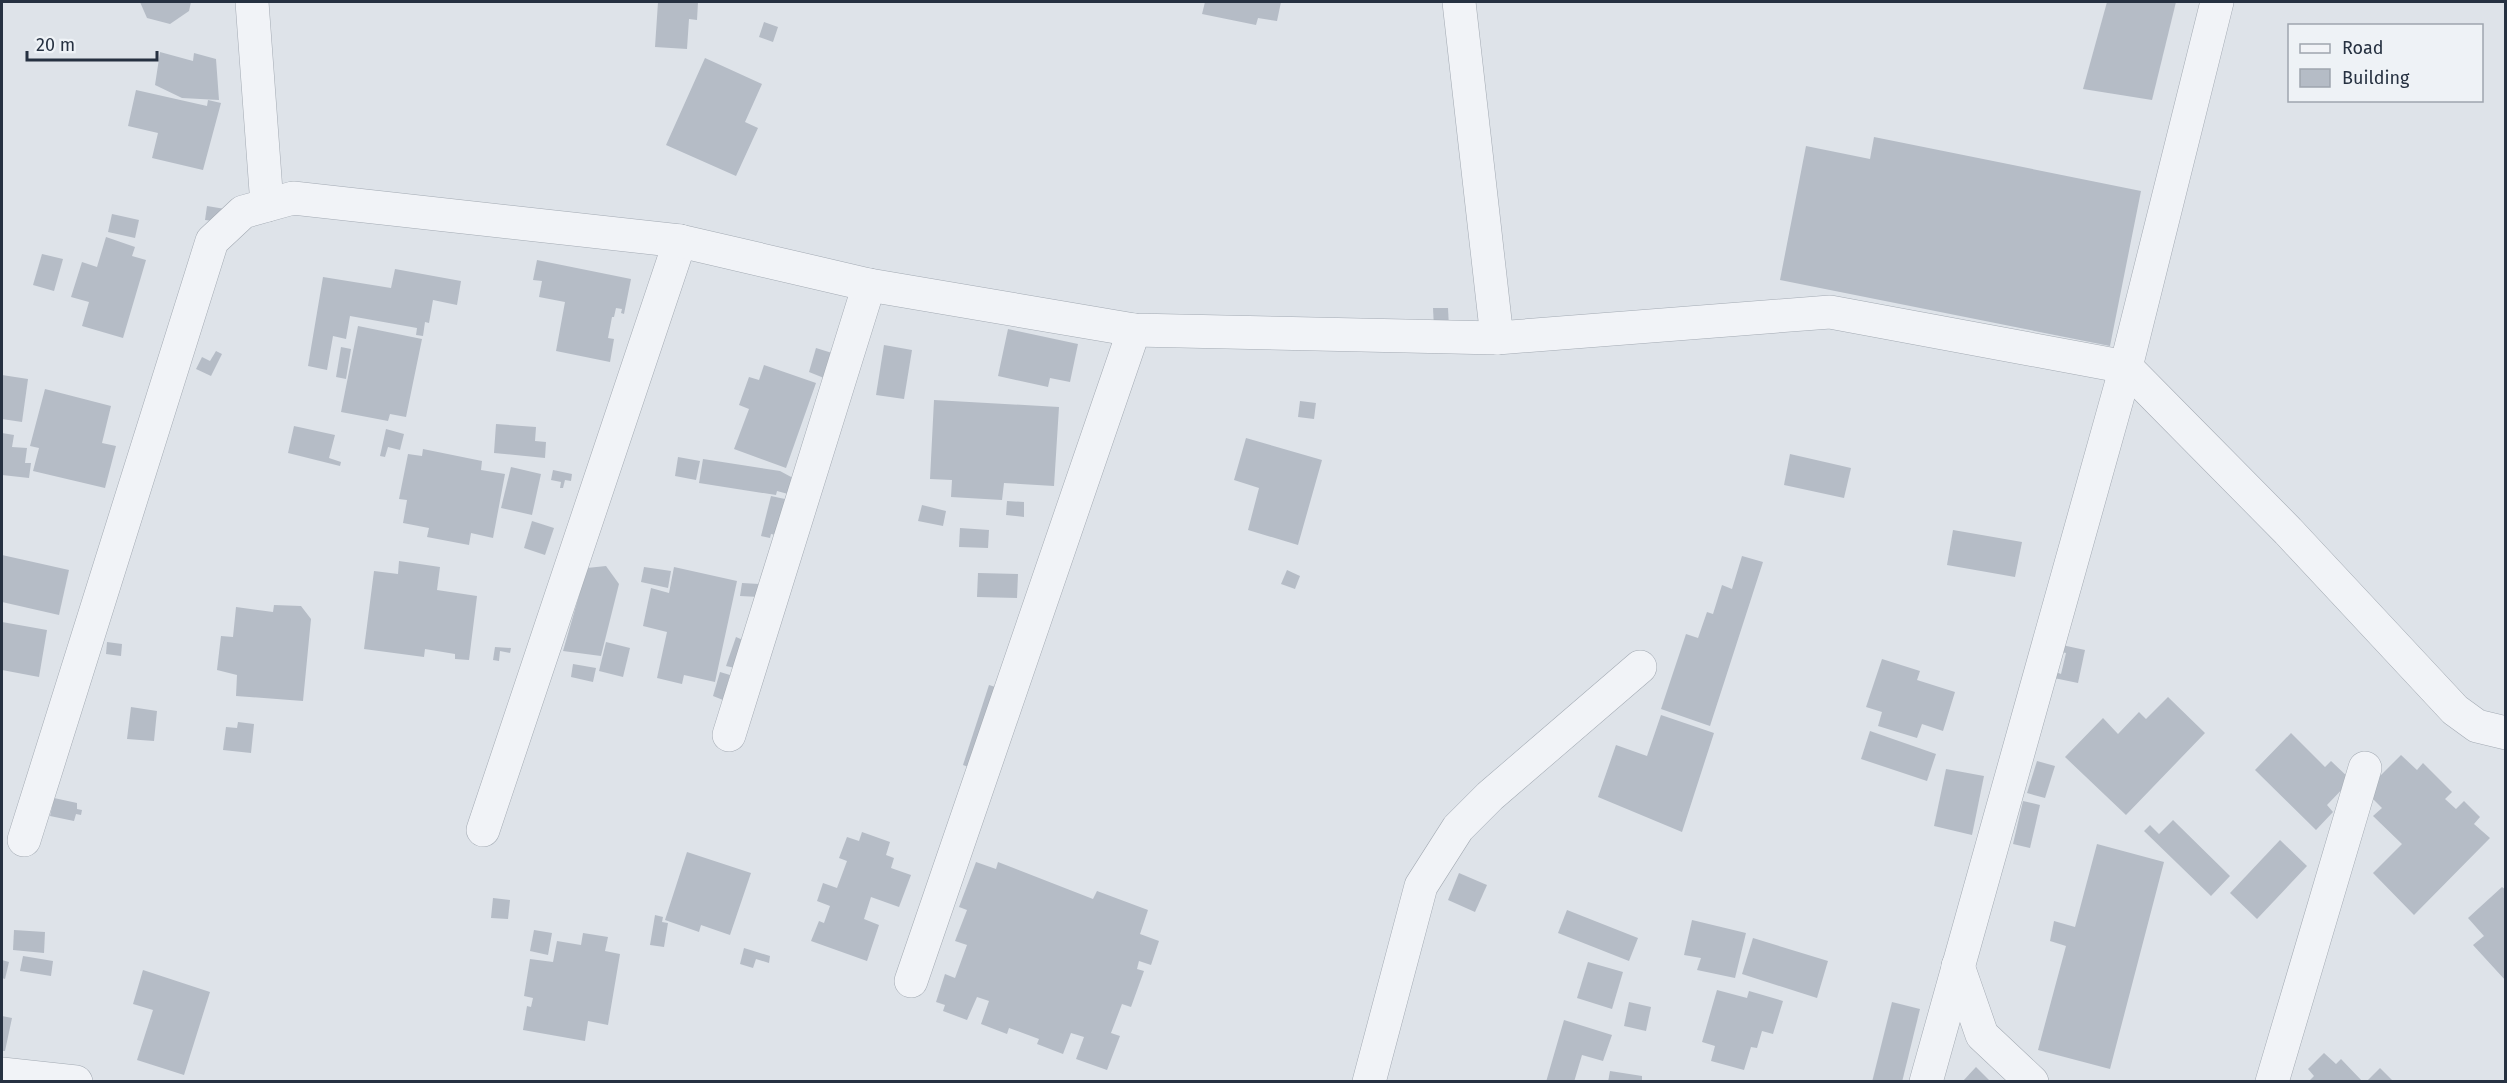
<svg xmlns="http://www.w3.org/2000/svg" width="2507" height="1083" font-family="'Fira Sans',sans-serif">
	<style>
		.building { fill: #b5bcc6 }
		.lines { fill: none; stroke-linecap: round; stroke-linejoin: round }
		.minor-casing { stroke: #a3aab3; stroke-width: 34 }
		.minor { stroke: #f1f3f7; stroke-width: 33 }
	</style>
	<rect width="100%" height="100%" fill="#dee3e9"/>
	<g class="building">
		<path d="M 140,2 L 191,2 L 189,11 L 170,24 L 147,18 Z"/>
		<path d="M 658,2 L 698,2 L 697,20 L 689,19 L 687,49 L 655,47 Z"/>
		<path d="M 1205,2 L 1281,2 L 1277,21 L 1258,18 L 1256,25 L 1202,14 Z"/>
		<path d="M 2107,2 L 2176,2 L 2152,100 L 2083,89 Z"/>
		<path d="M 764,22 L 778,27 L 773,42 L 759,37 Z"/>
		<path d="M 160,52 L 193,61 L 194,53 L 216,59 L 219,100 L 182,98 L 155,85 Z"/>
		<path d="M 705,58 L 762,84 L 745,122 L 758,128 L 736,176 L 666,145 Z"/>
		<path d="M 136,90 L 207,106 L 208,100 L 221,103 L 203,170 L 152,158 L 158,133 L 128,126 Z"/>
		<path d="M 1874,137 L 2141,191 L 2110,346 L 1780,280 L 1806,146 L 1870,159 Z"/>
		<path d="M 207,206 L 225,209 L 223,222 L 205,220 Z"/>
		<path d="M 112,214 L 139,220 L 135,238 L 108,232 Z"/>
		<path d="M 106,237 L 135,247 L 132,256 L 146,260 L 123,338 L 82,326 L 89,302 L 71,297 L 82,262 L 97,267 Z"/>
		<path d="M 42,254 L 63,259 L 54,291 L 33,285 Z"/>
		<path d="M 537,260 L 631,279 L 624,314 L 621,313 L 622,309 L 616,308 L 614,317 L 612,317 L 608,338 L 614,339 L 610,362 L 556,351 L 565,302 L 539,297 L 542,281 L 533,280 Z"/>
		<path d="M 395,269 L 461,281 L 457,305 L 433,300 L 429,323 L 425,322 L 423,336 L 416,335 L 417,328 L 350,316 L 346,339 L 333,336 L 327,370 L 308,366 L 323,277 L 391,288 Z"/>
		<path d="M 1433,308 L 1448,308 L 1449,328 L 1434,328 Z"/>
		<path d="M 358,326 L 422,339 L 406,417 L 390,414 L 388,421 L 341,412 Z"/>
		<path d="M 1008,329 L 1078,344 L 1070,382 L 1050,378 L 1048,387 L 998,376 Z"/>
		<path d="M 884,345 L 912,350 L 904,399 L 876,395 Z"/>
		<path d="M 341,347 L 351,349 L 346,379 L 336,377 Z"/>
		<path d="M 816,348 L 832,353 L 824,378 L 809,372 Z"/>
		<path d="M 216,351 L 222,354 L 211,376 L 196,369 L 202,357 L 210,361 Z"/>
		<path d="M 764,365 L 816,383 L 786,468 L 734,449 L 749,409 L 739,405 L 749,377 L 759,380 Z"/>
		<path d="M 2,375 L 28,379 L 22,422 L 2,419 Z"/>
		<path d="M 45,389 L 111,406 L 102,443 L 116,446 L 105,488 L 33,471 L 39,448 L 30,446 Z"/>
		<path d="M 934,400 L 1059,407 L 1054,486 L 1004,483 L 1002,500 L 951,497 L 952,480 L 930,479 Z"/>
		<path d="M 1300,401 L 1316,403 L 1314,419 L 1298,417 Z"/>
		<path d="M 496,424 L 536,427 L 535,441 L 546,442 L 545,458 L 494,453 Z"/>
		<path d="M 294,426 L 335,435 L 329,458 L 341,462 L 340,466 L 288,453 Z"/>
		<path d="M 386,429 L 404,434 L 400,450 L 388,447 L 385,457 L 380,456 Z"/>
		<path d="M 2,433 L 14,435 L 12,447 L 27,448 L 25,463 L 31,463 L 29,478 L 2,475 Z"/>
		<path d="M 1246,438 L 1322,460 L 1298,545 L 1248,530 L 1259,488 L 1234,480 Z"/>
		<path d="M 423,449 L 482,461 L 481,470 L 505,474 L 493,538 L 471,533 L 469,545 L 427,537 L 429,528 L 403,523 L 407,500 L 399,499 L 408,454 L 422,456 Z"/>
		<path d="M 1790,454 L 1851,468 L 1844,498 L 1784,485 Z"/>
		<path d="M 678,457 L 700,461 L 696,480 L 675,476 Z"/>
		<path d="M 703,459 L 780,471 L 793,478 L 788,494 L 777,491 L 776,495 L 699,483 Z"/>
		<path d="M 511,467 L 541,474 L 532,515 L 501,508 Z"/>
		<path d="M 553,470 L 572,474 L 571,481 L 565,480 L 563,488 L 560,488 L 561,482 L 551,480 Z"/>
		<path d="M 771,496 L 785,499 L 776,535 L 771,534 L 770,538 L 761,536 Z"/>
		<path d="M 1007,501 L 1024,502 L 1024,517 L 1006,515 Z"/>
		<path d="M 922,505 L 946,511 L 943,526 L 918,521 Z"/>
		<path d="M 532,521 L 554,528 L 545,555 L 524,548 Z"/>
		<path d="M 960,528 L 989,530 L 988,548 L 959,547 Z"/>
		<path d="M 1953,530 L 2022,542 L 2015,577 L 1947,565 Z"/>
		<path d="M 2,555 L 69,570 L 59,615 L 2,602 Z"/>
		<path d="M 1742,556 L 1763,562 L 1710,726 L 1661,709 L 1686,634 L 1698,638 L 1707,612 L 1713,614 L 1722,585 L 1732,589 Z"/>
		<path d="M 399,561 L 440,567 L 437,590 L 477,596 L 469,660 L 455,659 L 455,654 L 425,649 L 424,657 L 364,649 L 374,571 L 398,574 Z"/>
		<path d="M 606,566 L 619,584 L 601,656 L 563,651 L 587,568 Z"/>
		<path d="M 644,567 L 671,571 L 668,588 L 641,582 Z"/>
		<path d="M 674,567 L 737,581 L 715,682 L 684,675 L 682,684 L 657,678 L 667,632 L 643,626 L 651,588 L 669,593 Z"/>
		<path d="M 1287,570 L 1300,576 L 1295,589 L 1281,584 Z"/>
		<path d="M 978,573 L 1018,574 L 1017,598 L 977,597 Z"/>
		<path d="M 742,583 L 759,584 L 759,597 L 740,596 Z"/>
		<path d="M 274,605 L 301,606 L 311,619 L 303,701 L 236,696 L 237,675 L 217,670 L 221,636 L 233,637 L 236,607 L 273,612 Z"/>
		<path d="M 2,622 L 47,630 L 39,677 L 2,670 Z"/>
		<path d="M 736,637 L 743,640 L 735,668 L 726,666 Z"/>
		<path d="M 107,642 L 122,644 L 121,656 L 106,654 Z"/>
		<path d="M 606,642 L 630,648 L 623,677 L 599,671 Z"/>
		<path d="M 2062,645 L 2085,650 L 2078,683 L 2054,678 L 2056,672 L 2061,674 L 2066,653 L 2061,652 Z"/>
		<path d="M 495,647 L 511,648 L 510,653 L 500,651 L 499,661 L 493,660 Z"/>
		<path d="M 1882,659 L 1920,671 L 1917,680 L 1955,692 L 1943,731 L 1922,724 L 1917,738 L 1878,726 L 1882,712 L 1866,707 Z"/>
		<path d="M 573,664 L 596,668 L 593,682 L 571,677 Z"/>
		<path d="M 720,672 L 730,675 L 723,700 L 713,696 Z"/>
		<path d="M 989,685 L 1005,690 L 980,771 L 963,765 Z"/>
		<path d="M 2168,697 L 2205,733 L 2126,815 L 2065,757 L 2103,718 L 2118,734 L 2139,712 L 2146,719 Z"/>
		<path d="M 131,707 L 157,711 L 154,741 L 127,739 Z"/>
		<path d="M 1661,715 L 1714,733 L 1682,832 L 1598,797 L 1616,745 L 1647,756 Z"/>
		<path d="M 238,722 L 254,724 L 251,753 L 223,750 L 226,727 L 237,728 Z"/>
		<path d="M 1870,731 L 1936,754 L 1927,781 L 1861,759 Z"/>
		<path d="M 2291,733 L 2325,767 L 2331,761 L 2351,780 L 2327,805 L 2333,812 L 2316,830 L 2255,770 Z"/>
		<path d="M 2401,755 L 2417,770 L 2423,763 L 2452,792 L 2445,799 L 2456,809 L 2464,801 L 2480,817 L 2474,824 L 2490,838 L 2414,915 L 2373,873 L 2402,844 L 2373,816 L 2382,808 L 2365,791 Z"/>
		<path d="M 2037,761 L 2055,766 L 2045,798 L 2027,793 Z"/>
		<path d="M 1946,769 L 1984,776 L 1972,835 L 1934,826 Z"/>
		<path d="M 54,798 L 77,803 L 77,809 L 82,810 L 81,815 L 76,814 L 74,821 L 50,816 Z"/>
		<path d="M 2023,801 L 2040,805 L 2030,848 L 2013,844 Z"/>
		<path d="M 2173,820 L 2230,876 L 2211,896 L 2144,831 L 2150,825 L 2159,834 Z"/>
		<path d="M 862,832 L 890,842 L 886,855 L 894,858 L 891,868 L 911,875 L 899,907 L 871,897 L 864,919 L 879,925 L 867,961 L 811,941 L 819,921 L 824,923 L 830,906 L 817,901 L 823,883 L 837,888 L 847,861 L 839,858 L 847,837 L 859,841 Z"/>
		<path d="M 2280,840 L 2307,866 L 2257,919 L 2230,893 Z"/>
		<path d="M 2097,844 L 2164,862 L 2110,1069 L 2038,1050 L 2066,946 L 2050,941 L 2054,921 L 2075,927 Z"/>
		<path d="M 687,852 L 751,873 L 730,935 L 701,925 L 699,932 L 665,920 Z"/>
		<path d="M 976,862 L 996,869 L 998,862 L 1093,899 L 1097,891 L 1148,910 L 1140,934 L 1159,941 L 1151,965 L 1139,961 L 1137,969 L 1144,971 L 1131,1007 L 1122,1004 L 1111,1033 L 1120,1036 L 1107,1070 L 1076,1059 L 1084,1037 L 1071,1033 L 1063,1054 L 1037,1044 L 1039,1039 L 1009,1028 L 1007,1034 L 981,1024 L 989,1001 L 977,997 L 967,1020 L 943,1011 L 945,1005 L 936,1002 L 945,974 L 955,978 L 967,945 L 955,941 L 967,910 L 959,907 Z"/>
		<path d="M 1459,873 L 1487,885 L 1475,912 L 1448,900 Z"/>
		<path d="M 2502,887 L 2506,890 L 2506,981 L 2473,945 L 2484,936 L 2468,918 Z"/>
		<path d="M 493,898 L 510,900 L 508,919 L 491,918 Z"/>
		<path d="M 1567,910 L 1638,938 L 1629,961 L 1558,933 Z"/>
		<path d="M 655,915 L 663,917 L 662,922 L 668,923 L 664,947 L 650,945 Z"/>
		<path d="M 1692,920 L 1746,933 L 1735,978 L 1697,970 L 1701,958 L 1684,955 Z"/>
		<path d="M 14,930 L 45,932 L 44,953 L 13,950 Z"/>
		<path d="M 534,930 L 552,933 L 548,955 L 530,951 Z"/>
		<path d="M 583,933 L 608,937 L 605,951 L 620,954 L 608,1025 L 588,1021 L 585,1041 L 523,1030 L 527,1006 L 531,1007 L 533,998 L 524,996 L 530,959 L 553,962 L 557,941 L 581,945 Z"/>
		<path d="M 1753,938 L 1828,961 L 1817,998 L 1742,974 Z"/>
		<path d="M 744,948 L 770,956 L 769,963 L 756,959 L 753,968 L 740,964 Z"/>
		<path d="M 23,956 L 53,961 L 51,976 L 20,971 Z"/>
		<path d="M 2,960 L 9,962 L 5,979 L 2,978 Z"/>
		<path d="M 1588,962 L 1623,972 L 1612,1009 L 1577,998 Z"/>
		<path d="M 143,970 L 210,992 L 184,1075 L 137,1060 L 153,1010 L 133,1004 Z"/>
		<path d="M 1717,990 L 1747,998 L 1749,991 L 1783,1001 L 1773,1034 L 1762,1031 L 1757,1048 L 1751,1047 L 1744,1070 L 1711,1061 L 1715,1046 L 1702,1042 Z"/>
		<path d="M 1629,1002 L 1651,1007 L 1646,1031 L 1624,1026 Z"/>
		<path d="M 1892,1002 L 1920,1009 L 1902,1082 L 1872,1082 Z"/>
		<path d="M 2,1016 L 12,1018 L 5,1051 L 2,1051 Z"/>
		<path d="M 1564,1020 L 1612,1035 L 1603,1061 L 1582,1055 L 1574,1082 L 1546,1082 Z"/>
		<path d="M 2324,1053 L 2336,1064 L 2341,1059 L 2363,1082 L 2308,1082 L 2314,1076 L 2308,1069 Z"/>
		<path d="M 1976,1067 L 1991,1082 L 1962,1082 Z"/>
		<path d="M 2380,1068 L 2394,1082 L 2366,1082 Z"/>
		<path d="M 1610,1071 L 1642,1076 L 1642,1082 L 1608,1082 Z"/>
	</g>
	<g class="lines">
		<g class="minor-casing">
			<g id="minor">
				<path d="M 252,2 L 267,205"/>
				<path d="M 1459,2 L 1497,338"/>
				<path d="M 729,735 L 869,285"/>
				<path d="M 483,830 L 680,241"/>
				<path d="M 24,840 L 212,241 L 243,212 L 293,198 L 680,241 L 869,285 L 1134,330 L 1497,338 L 1830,312 L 2126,367 L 2288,531 L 2455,710 L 2477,726 L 2506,733"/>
				<path d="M 1958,966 L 1982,1035 L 2032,1082"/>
				<path d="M 911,981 L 1134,330"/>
				<path d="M 2,1074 L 76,1082"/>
				<path d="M 1369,1082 L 1421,886 L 1458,828 L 1490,796 L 1640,667"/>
				<path d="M 1926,1082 L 2126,367 L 2217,2"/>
				<path d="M 2272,1082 L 2365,768"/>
			</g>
		</g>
		<use href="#minor" class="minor"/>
	</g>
	<rect width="2507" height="1083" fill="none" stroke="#263141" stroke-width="6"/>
	<rect x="2288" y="24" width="195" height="78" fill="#eef2f6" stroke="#9ea5ae" stroke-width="1.5"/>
	<rect x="2300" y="44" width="30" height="9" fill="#f1f3f7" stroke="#9ea5ae" stroke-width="1.5"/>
	<text x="2342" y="54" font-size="18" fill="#263141">Road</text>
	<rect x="2300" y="69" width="30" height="18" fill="#b5bcc6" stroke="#9ea5ae" stroke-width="1.5"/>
	<text x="2342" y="84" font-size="18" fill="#263141">Building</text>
	<path d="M27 51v9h130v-9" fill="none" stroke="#263141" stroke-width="3"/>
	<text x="36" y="51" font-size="18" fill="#263141" stroke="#eef2f6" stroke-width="4.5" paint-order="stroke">20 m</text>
</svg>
